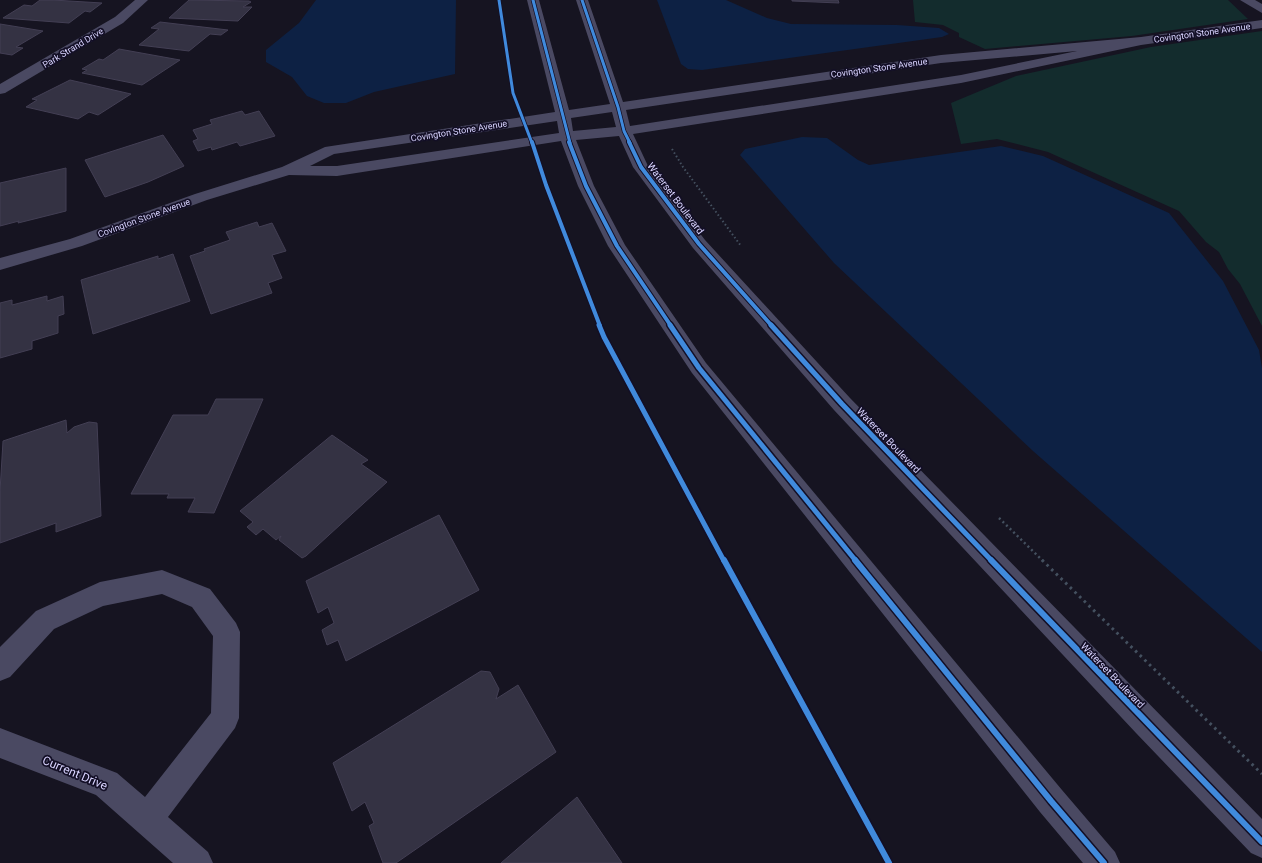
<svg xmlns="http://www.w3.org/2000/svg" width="1262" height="863" font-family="Roboto,sans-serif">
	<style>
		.green { fill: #132c2d }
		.water { fill: #0d2144 }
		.building { fill: #343243; stroke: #433f54 }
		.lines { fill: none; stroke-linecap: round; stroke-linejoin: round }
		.path-far2 { stroke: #44505f; stroke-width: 2; stroke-dasharray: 1.5 2.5; stroke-linecap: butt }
		.path-far1 { stroke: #44505f; stroke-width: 2.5; stroke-dasharray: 2 3; stroke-linecap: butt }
		.path { stroke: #44505f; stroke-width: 3; stroke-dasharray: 2.5 4; stroke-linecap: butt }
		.minor { fill: #4a4962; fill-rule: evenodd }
		.cycleway-far3-casing { stroke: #130f26; stroke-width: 4.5 }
		.cycleway-far2-casing { stroke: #130f26; stroke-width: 6 }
		.cycleway-far1-casing { stroke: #130f26; stroke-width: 8 }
		.cycleway-casing { stroke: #130f26; stroke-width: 9 }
		.cycleway-far3 { stroke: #408adc; stroke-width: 3 }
		.cycleway-far2 { stroke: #408adc; stroke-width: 4 }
		.cycleway-far1 { stroke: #408adc; stroke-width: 5 }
		.cycleway { stroke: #408adc; stroke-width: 6 }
		.labels { text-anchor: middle; stroke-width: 3.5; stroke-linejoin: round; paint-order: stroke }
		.far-street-label { font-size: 9px; fill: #d9d4ff; stroke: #130f26 }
		.street-label { font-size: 10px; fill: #d9d4ff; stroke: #130f26 }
		.near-street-label { font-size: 12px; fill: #d9d4ff; stroke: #130f26 }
	</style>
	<rect width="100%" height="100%" fill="#161421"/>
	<g class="green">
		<path d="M 913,0 L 1228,0 L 1248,19 L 1132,36 L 985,49 L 959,37 L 959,33 L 943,25 L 915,22 Z"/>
		<path d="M 1262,31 L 1262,326 L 1240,284 L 1228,269 L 1219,252 L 1206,242 L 1179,211 L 1048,152 L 997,139 L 961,144 L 951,103 L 1016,76 L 1151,47 Z"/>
	</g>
	<g class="water">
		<path d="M 316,0 L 456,0 L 455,74 L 374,92 L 346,103 L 324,103 L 307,96 L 292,77 L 266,62 L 266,50 L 299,23 Z"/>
		<path d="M 657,0 L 726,0 L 767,18 L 791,24 L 897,25 L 939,28 L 949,34 L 942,37 L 702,70 L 688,69 L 681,64 Z"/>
		<path d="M 802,137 L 827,138 L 858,160 L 869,165 L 1001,146 L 1043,156 L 1169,213 L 1223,281 L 1259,350 L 1262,368 L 1262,652 L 1033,451 L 834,263 L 740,155 L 745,149 Z"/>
	</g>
	<g class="building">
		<path d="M 53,0 L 102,3 L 90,12 L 85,11 L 69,23 L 3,18 L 24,5 L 32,6 L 40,0 Z"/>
		<path d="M 189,0 L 249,1 L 251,2 L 243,7 L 252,7 L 238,21 L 169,18 Z"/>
		<path d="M 792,0 L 838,0 L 839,3 L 792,1 Z"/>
		<path d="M 160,22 L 228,30 L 221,35 L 210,34 L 189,51 L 139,45 L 159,29 L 151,28 Z"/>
		<path d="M 0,24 L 43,31 L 16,47 L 23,48 L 12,55 L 0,53 Z"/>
		<path d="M 119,49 L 180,60 L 142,85 L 82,73 L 87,70 L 82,69 L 99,59 L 103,60 Z"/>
		<path d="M 70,80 L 131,94 L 98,115 L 89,112 L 78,119 L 26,107 L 37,100 L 32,99 Z"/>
		<path d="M 242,111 L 245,115 L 259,111 L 275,136 L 240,146 L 237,142 L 212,150 L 211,147 L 198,151 L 193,141 L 198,139 L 193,130 L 212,124 L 210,120 Z"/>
		<path d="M 163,135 L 184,166 L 148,182 L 105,197 L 85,160 Z"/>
		<path d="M 66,168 L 66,211 L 18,223 L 19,221 L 0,226 L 0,183 Z"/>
		<path d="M 257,222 L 259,227 L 272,223 L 286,251 L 272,255 L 282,278 L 268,283 L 272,293 L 211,314 L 190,256 L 205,251 L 204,249 L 230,240 L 226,232 Z"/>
		<path d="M 173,254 L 190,301 L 93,334 L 81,280 L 158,256 L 158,259 Z"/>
		<path d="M 47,296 L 47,301 L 63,296 L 64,314 L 58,316 L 58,333 L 32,341 L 32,349 L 0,358 L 0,303 L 12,300 L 12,305 Z"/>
		<path d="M 216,399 L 263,399 L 214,513 L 188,512 L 195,498 L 167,498 L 169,494 L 131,494 L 173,415 L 208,415 Z"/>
		<path d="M 66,420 L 67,433 L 74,427 L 89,422 L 97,423 L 101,516 L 56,532 L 56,523 L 0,543 L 0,491 L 3,441 Z"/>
		<path d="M 332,435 L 368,460 L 361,464 L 387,482 L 306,556 L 302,558 L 279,540 L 281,536 L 276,540 L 263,529 L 256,535 L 247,527 L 253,522 L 240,511 Z"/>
		<path d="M 439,515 L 479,590 L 346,661 L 338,640 L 327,645 L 322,630 L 334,623 L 328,607 L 318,613 L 306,581 Z"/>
		<path d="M 481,671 L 490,672 L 499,689 L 496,699 L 518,685 L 556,752 L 396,863 L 383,863 L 369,826 L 374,823 L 365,802 L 352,811 L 333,763 Z"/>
		<path d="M 577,797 L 622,863 L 501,863 Z"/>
	</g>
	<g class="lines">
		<path class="path-far2" d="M 672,149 L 683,167 L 741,246"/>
		<path class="path-far1" d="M 999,518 L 1043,561"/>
		<path class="path" d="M 1042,560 L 1262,774"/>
		<g class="minor">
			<path d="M 135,0 L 148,0 L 123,23 L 5,93 L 0,94 L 0,84 L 115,17 Z"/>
			<path d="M 527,0 L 539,0 L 569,110 L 610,104 L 576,0 L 588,0 L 623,102 L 941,55 L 1141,37 L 1262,20 L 1262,28 L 1141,45 L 961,83 L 633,134 L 648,166 L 705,240 L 850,398 L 1262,819 L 1262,858 L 1251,853 L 1136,733 L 834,410 L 693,248 L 633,167 L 619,136 L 576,140 L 594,186 L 625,245 L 706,363 L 1062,790 L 1115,852 L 1120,863 L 1083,863 L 1040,812 L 692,373 L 608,246 L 578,186 L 561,141 L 337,176 L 289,175 L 207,200 L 82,246 L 0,270 L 0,258 L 70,239 L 195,194 L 282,167 L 325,147 L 555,112 ZM 1077,51 L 961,75 L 630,126 L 626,110 L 941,63 ZM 612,112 L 616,127 L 573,131 L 571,118 ZM 557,121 L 559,133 L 337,166 L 310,166 L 334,154 Z"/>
			<path d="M 1240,0 L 1255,0 L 1262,4 L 1262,13 Z"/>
			<path d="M 162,570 L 210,589 L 236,623 L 240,632 L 239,718 L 235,728 L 168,817 L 208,852 L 213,863 L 173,863 L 96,795 L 0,758 L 0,728 L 117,773 L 145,797 L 211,713 L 213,636 L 192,607 L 162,594 L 103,606 L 54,629 L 10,677 L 0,681 L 0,647 L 36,611 L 100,582 Z"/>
		</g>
		<g class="cycleway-far3-casing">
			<g id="cycleway-far3">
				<path d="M 499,0 L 513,93 L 532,143"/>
				<path d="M 533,0 L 570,143"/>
				<path d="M 582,0 L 618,107 L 624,131 L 630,143"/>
			</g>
		</g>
		<g class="cycleway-far2-casing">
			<g id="cycleway-far2">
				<path d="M 532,142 L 546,185 L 600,326"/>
				<path d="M 569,142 L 586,186 L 617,246 L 671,326"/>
				<path d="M 629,142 L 641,167 L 699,244 L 772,326"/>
			</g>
		</g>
		<g class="cycleway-far1-casing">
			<g id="cycleway-far1">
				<path d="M 599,325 L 604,337 L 724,561"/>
				<path d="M 670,325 L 699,368 L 856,561"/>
				<path d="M 771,325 L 842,404 L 992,561"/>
			</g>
		</g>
		<g class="cycleway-casing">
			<g id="cycleway">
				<path d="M 724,560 L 889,863"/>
				<path d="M 855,560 L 1051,801 L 1104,863"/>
				<path d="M 991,560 L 1262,842"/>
			</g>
		</g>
		<use href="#cycleway-far3" class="cycleway-far3"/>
		<use href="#cycleway-far2" class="cycleway-far2"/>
		<use href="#cycleway-far1" class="cycleway-far1"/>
		<use href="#cycleway" class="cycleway"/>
	</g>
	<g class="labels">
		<g class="far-street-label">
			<text transform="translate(1202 33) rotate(-8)" y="3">Covington Stone Avenue</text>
			<text transform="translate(73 48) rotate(-31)" y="3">Park Strand Drive</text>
			<text transform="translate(879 68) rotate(-8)" y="3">Covington Stone Avenue</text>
			<text transform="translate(459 131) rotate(-9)" y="3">Covington Stone Avenue</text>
			<text transform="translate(144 218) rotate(-20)" y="3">Covington Stone Avenue</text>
		</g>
		<g class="street-label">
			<text transform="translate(676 198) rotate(53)" y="4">Waterset Boulevard</text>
			<text transform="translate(889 440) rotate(46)" y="4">Waterset Boulevard</text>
			<text transform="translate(1113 675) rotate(46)" y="4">Waterset Boulevard</text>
		</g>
		<g class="near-street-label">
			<text transform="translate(75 773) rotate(23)" y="4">Current Drive</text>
		</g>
	</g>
</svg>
